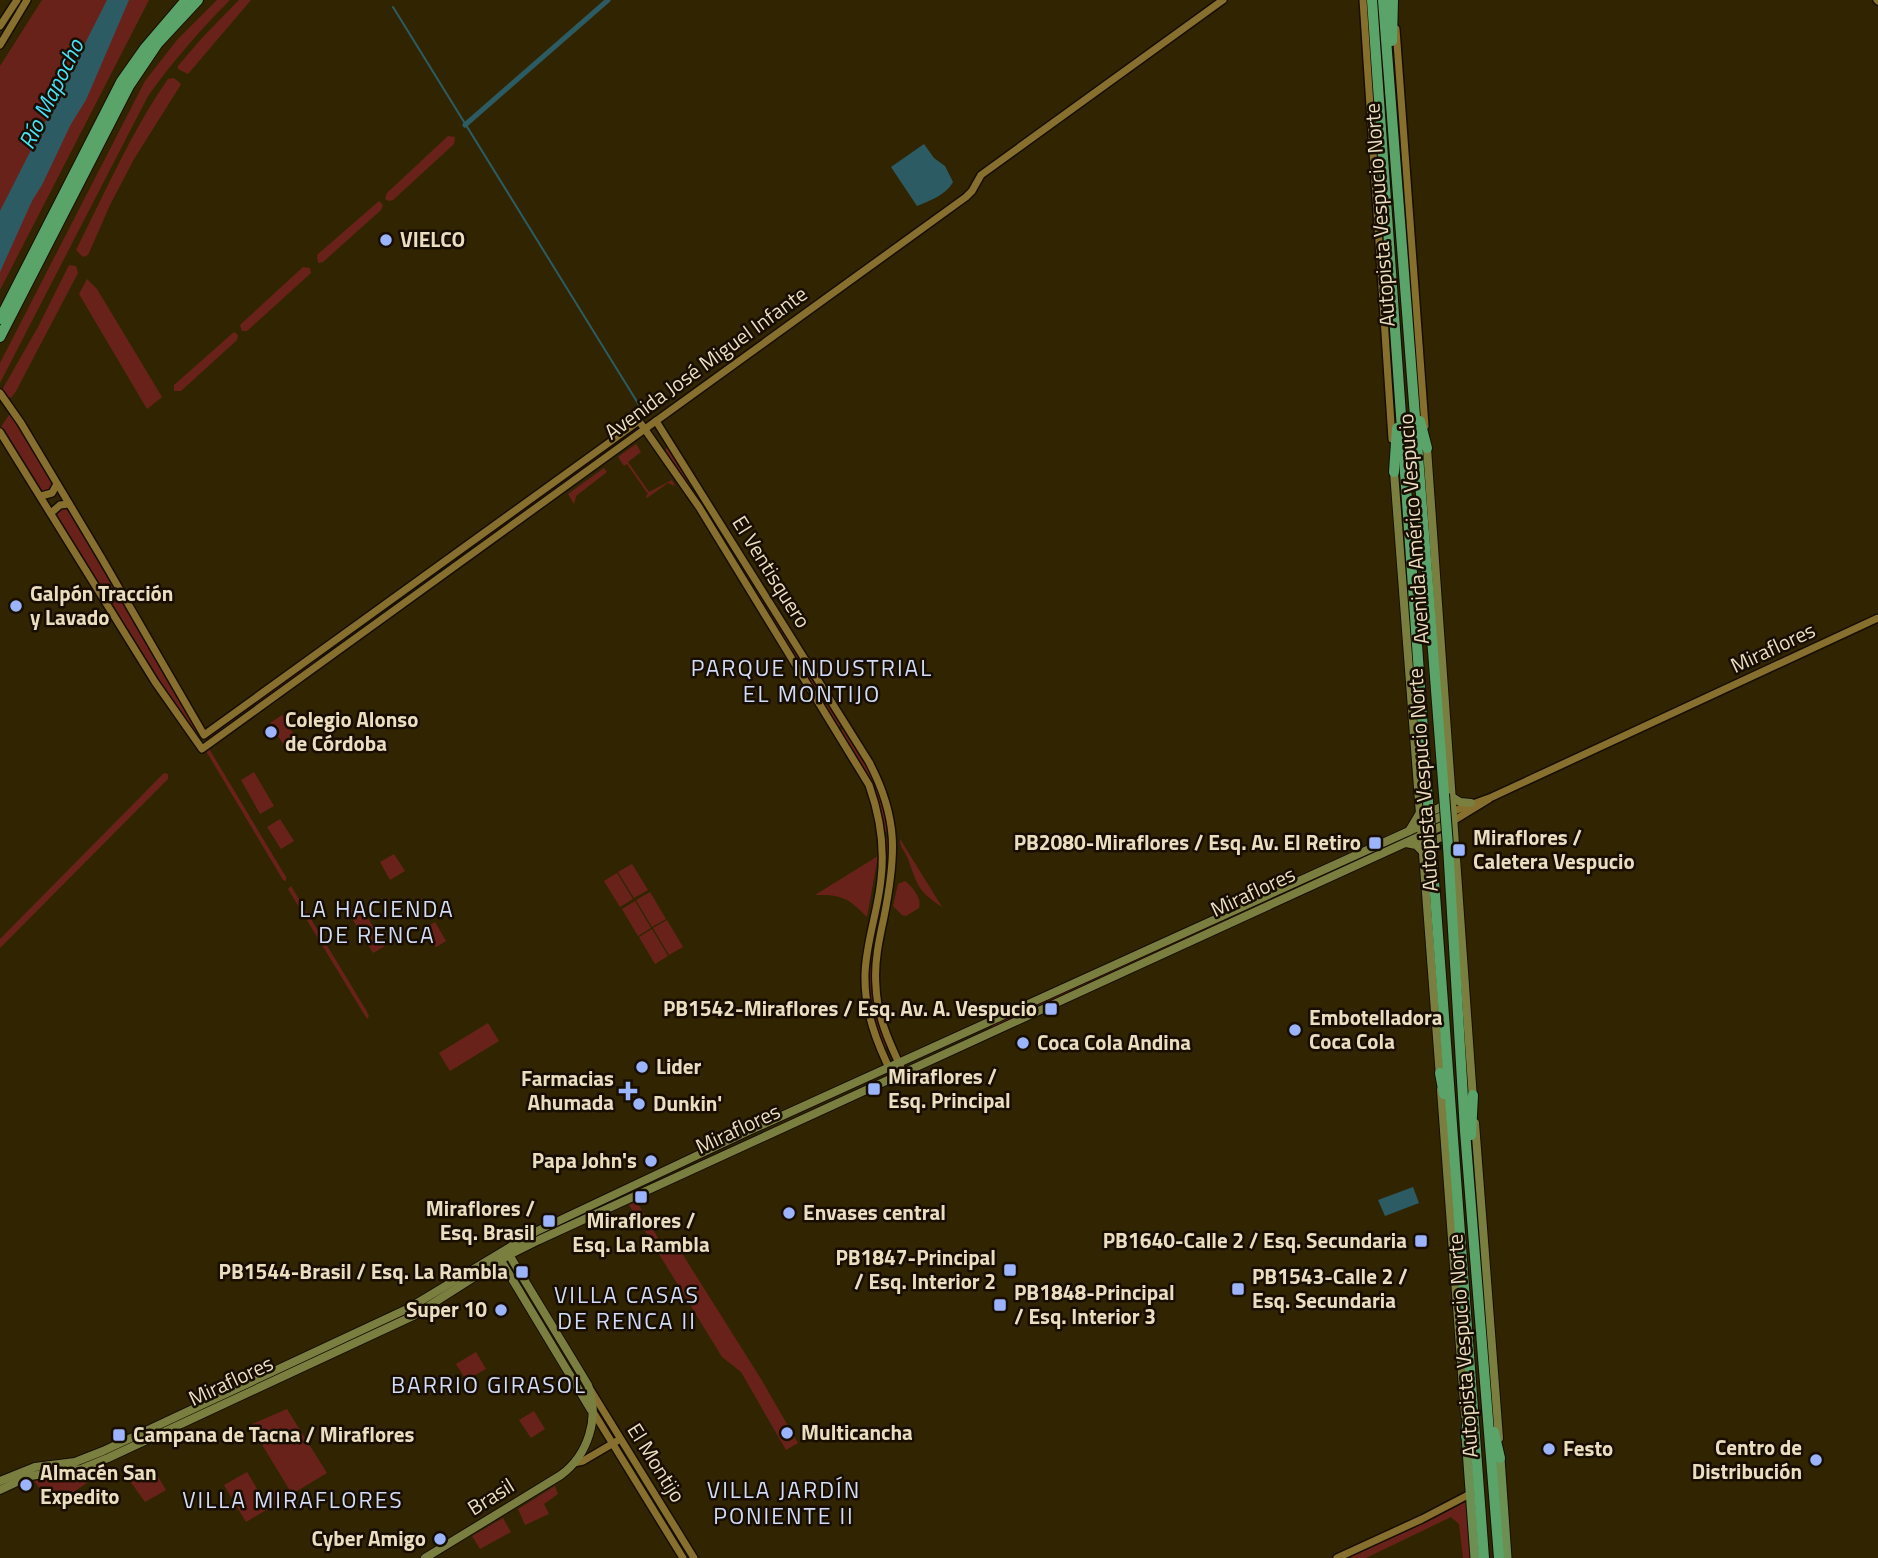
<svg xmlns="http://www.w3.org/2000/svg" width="1878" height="1558" font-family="'Titillium Web',sans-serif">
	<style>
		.green { fill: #69221a }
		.water { fill: #2c5b63 }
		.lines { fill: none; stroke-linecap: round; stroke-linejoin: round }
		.stream { stroke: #2c5b63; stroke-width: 2 }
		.canal { stroke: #2c5b63; stroke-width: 5 }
		.tertiary-casing { stroke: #160e00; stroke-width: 10 }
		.secondary-casing { stroke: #160e00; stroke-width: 10 }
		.primary-casing { stroke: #160e00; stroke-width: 11 }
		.motorway-casing { stroke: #160e00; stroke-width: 12 }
		.tertiary { stroke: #876f2d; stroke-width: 7 }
		.secondary { stroke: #7a7f3f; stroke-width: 8 }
		.primary { stroke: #6c8f52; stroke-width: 9 }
		.motorway { stroke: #5aa46a; stroke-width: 10 }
		.motorway-bridge-casing { stroke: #160e00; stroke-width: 12; stroke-linecap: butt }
		.motorway-bridge { stroke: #5aa46a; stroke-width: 10 }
		.poi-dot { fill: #9cb4fd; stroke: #170e00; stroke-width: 2.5 }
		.labels { text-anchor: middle; stroke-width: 5; stroke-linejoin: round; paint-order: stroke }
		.street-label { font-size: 21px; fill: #ebdebe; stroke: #170e00 }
		.poi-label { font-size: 21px; font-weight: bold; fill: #ebdebe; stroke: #170e00; text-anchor: start }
		.water-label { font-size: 23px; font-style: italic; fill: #47e2f9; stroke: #170e00 }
		.neighbourhood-label { font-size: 23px; letter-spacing: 2px; fill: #d2dcf8; stroke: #170e00 }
	</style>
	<rect width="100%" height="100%" fill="#312501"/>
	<g class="green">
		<path d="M 42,0 L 149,0 L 0,290 L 0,66 Z"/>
		<path d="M 217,0 L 230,0 C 200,30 173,61 148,96 L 0,383 L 0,363 L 145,81 L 177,40 Z"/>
		<path d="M 239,0 L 251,0 L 188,74 L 178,69 L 178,66 L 202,38 Z"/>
		<path d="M 174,78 L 181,84 L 180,86 L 134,159 L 110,205 L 88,255 L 83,257 L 76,250 C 105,193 131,132 168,79 Z"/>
		<path d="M 448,136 L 455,137 L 454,144 L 393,200 L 389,201 L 385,199 L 387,193 Z"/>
		<path d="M 379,201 L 383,205 L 381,210 L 323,262 L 318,263 L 317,255 Z"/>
		<path d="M 69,265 L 76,266 L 78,273 L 16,391 L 12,397 L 8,398 L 2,390 L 38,327 Z"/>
		<path d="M 303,267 L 310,268 L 311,273 L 247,331 L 242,331 L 240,325 Z"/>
		<path d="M 87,279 L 97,289 L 162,397 L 147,409 L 79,294 Z"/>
		<path d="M 234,332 L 238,335 L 237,340 L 181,391 L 174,391 L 174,385 Z"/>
		<path d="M 11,412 L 55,486 L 47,492 L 43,492 L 1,427 Z"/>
		<path d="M 613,444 L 613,449 L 479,545 L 475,544 Z"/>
		<path d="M 636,444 L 641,452 L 628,462 L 649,492 L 672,480 L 675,486 L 668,483 L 647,498 L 646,496 L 648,494 L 627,464 L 624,466 L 618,457 Z"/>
		<path d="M 670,446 L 755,582 L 749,585 L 665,450 Z"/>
		<path d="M 604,468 L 607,472 L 576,496 L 574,504 L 568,494 Z"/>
		<path d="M 65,506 L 200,733 L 198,736 L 162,688 L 55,515 L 57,511 Z"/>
		<path d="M 757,585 L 843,724 L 838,727 L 752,588 Z"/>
		<path d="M 315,658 L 318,660 L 317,662 L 212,738 L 209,737 L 208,736 Z"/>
		<path d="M 282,715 L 297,739 L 285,747 L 270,723 Z"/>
		<path d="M 845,728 C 867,766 880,788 891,831 L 885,832 L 877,798 L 840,731 Z"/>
		<path d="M 208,747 L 286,877 L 286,881 L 283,880 L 206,751 Z"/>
		<path d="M 254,772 L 274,806 L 260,814 L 241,780 Z"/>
		<path d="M 164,773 L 168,774 L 168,779 L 0,948 L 0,939 Z"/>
		<path d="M 280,819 L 294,841 L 281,849 L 267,827 Z"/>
		<path d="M 1419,829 L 1420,834 L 993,1028 L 991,1024 Z"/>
		<path d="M 891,837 L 890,876 L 874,961 L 888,1046 L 883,1048 C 871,1014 865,981 870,946 C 876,908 888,877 886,838 Z"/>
		<path d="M 900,839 L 942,907 C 917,890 918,886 908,859 C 905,851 900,848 900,839 Z"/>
		<path d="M 394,854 L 405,871 L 390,880 L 380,862 Z"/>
		<path d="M 878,856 L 867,917 C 850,899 842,894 815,895 Z"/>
		<path d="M 632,864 L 648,890 L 634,898 L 618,872 Z"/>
		<path d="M 617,873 L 633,899 L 620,907 L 604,881 Z"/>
		<path d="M 905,881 C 913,887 922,899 919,908 L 906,916 L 902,915 L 893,906 L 898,884 Z"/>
		<path d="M 291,886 L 366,1010 L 369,1016 L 367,1019 L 288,889 Z"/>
		<path d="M 650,892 L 666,919 L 652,927 L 636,900 Z"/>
		<path d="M 635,901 L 651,928 L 638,936 L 622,909 Z"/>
		<path d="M 360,905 L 385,946 L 373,953 L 348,912 Z"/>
		<path d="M 667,920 L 683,947 L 669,955 L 653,928 Z"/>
		<path d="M 435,922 L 446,941 L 436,947 L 421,931 Z"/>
		<path d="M 652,929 L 668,956 L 655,964 L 639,937 Z"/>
		<path d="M 488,1023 L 499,1041 L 450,1071 L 439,1053 Z"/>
		<path d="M 637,1202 L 661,1243 L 673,1239 L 761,1379 L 798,1443 L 786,1450 L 741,1372 L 722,1357 L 629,1205 Z"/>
		<path d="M 476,1352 L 486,1369 L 466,1380 L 456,1364 Z"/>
		<path d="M 287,1409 L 327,1473 L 292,1494 L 250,1425 Z"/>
		<path d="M 534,1411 L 545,1429 L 531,1438 L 519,1420 Z"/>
		<path d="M 154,1470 L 166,1490 L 145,1502 L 130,1481 Z"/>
		<path d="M 80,1472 L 87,1483 L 53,1506 L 34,1481 Z"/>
		<path d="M 247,1472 L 262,1497 L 277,1489 L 283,1500 L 246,1522 L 224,1485 Z"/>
		<path d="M 555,1486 L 558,1494 L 544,1504 L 549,1514 L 525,1525 L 518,1509 Z"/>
		<path d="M 1468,1500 L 1471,1558 L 1463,1558 L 1459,1524 L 1451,1517 L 1366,1558 L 1349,1558 Z"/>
		<path d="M 503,1518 L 511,1532 L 480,1549 L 472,1536 Z"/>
	</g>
	<g class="water">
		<path d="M 107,0 L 129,0 L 86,100 L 71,124 L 42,185 L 32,201 L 0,272 L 0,211 Z"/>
		<path d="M 924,144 L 934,158 L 945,166 L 953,182 C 947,194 930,201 917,206 L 891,167 Z"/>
		<path d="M 1413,1187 L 1419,1203 L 1385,1216 L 1378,1200 Z"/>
	</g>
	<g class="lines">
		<path class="stream" d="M 393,7 L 644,413"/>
		<path class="canal" d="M 465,125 L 608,0"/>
		<g class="tertiary-casing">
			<g id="tertiary">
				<path d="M 1363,0 L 1392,439"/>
				<path d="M 1877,0 L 1878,1"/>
				<path d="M 0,26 L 17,0"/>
				<path d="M 1396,29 L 1425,426"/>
				<path d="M 0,45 L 27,0"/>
				<path d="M 0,393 L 21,423 L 101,557 L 204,735 L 639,421 L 699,507 L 869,785 C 880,816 885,846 881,879 C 878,911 866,942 865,974 C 864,1011 877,1044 893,1076"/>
				<path d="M 656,421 L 869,762 C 899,819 896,856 884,917 C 879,940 874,963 876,986 C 877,1017 890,1044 903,1072"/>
				<path d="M 0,432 L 155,682 L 202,749 L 966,197 L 972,191 L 981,175 L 1223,0"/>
				<path d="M 41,496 L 52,493 L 57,484"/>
				<path d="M 51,513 L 60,505 L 69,504"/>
				<path d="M 1451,812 L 1492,797 L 1878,618"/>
				<path d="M 1453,821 L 1489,799"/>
				<path d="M 590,1389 L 694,1558"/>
				<path d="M 592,1410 L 683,1558"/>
				<path d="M 574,1463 L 583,1461 L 617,1441"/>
				<path d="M 1337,1558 L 1422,1519 L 1470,1494"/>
			</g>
		</g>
		<g class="secondary-casing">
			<g id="secondary">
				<path d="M 1427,448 L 1473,1099"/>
				<path d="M 1394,472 L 1440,1077"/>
				<path d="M 1409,831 L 1421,811 C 1433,813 1445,807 1450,796 L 1460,802 L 1471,803"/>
				<path d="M 1406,843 L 1416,845 L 1424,853 C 1430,842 1440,835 1452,836"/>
				<path d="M 1441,1090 L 1465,1415"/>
				<path d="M 1475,1123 L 1499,1438"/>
				<path d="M 500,1259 L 591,1410"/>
				<path d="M 0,1481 L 35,1467 L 75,1462 L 103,1451 L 409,1308 L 535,1232 L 751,1130 L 1451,812"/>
				<path d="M 0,1490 L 30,1476 L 81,1469 L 108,1458 L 413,1316 L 509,1255 L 539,1240 L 1453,821"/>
				<path d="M 425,1558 L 561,1475 C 588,1455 600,1418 588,1385 L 508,1253"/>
			</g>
		</g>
		<g class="primary-casing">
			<g id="primary">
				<path d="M 1466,1436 L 1475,1558"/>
				<path d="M 1500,1458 L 1507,1558"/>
			</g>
		</g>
		<g class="motorway-casing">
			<g id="motorway">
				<path d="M 1372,0 L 1428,802"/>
				<path d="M 1383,0 L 1444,794"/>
				<path d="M 1392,41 L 1393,0"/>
				<path d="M 0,319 L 121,82 L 145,48 L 186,0"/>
				<path d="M 0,337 L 129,86 L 158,43 L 198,0"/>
				<path d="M 1420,421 L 1427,448"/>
				<path d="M 1394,472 L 1397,428"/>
				<path d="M 1448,846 L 1465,1131 L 1499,1558"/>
				<path d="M 1432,854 L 1484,1558"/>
				<path d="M 1440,1073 L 1444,1094"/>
				<path d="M 1471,1135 L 1473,1095"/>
				<path d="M 1494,1432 L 1500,1458"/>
				<path d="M 1466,1436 L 1469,1404"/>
			</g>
		</g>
		<use href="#tertiary" class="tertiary"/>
		<use href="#secondary" class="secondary"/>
		<use href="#primary" class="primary"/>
		<use href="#motorway" class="motorway"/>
		<g class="motorway-bridge-casing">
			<g id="motorway-bridge">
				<path d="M 1444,794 L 1448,846"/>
				<path d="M 1428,802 L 1432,854"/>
			</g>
		</g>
		<use href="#motorway-bridge" class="motorway-bridge"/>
	</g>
	<g class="poi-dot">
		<circle cx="386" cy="240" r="7"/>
		<circle cx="16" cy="606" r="7"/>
		<circle cx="271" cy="732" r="7"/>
		<rect x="1368" y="836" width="14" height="14" rx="3.5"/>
		<rect x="1452" y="843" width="14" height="14" rx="3.5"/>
		<rect x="1044" y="1002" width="14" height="14" rx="3.5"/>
		<circle cx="1295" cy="1030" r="7"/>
		<circle cx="1023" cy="1043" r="7"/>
		<circle cx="642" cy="1067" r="7"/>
		<rect x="867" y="1082" width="14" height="14" rx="3.5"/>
		<path d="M624.5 1080.5h7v7h7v7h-7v7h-7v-7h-7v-7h7z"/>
		<circle cx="639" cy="1104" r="7"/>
		<circle cx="651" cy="1161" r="7"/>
		<rect x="634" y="1190" width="14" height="14" rx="3.5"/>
		<circle cx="789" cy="1213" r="7"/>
		<rect x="542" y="1214" width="14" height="14" rx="3.5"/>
		<rect x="1414" y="1234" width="14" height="14" rx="3.5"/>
		<rect x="1003" y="1263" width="14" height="14" rx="3.5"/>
		<rect x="515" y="1265" width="14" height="14" rx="3.5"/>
		<rect x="1231" y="1282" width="14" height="14" rx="3.5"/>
		<rect x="993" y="1298" width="14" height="14" rx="3.5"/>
		<circle cx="501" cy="1310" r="7"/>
		<circle cx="787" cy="1433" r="7"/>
		<rect x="112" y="1428" width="14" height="14" rx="3.5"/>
		<circle cx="1549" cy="1449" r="7"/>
		<circle cx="1816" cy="1460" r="7"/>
		<circle cx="26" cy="1485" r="7"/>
		<circle cx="440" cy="1539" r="7"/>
	</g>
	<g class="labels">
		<g class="street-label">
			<text transform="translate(1380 215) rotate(-94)" y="7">Autopista Vespucio Norte</text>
			<text transform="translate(706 363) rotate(-36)" y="7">Avenida José Miguel Infante</text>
			<text transform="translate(1414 529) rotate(-94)" y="7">Avenida Américo Vespucio</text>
			<text transform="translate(771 572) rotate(58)" y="7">El Ventisquero</text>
			<text transform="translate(1773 648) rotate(-25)" y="7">Miraflores</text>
			<text transform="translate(1423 780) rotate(-94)" y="7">Autopista Vespucio Norte</text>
			<text transform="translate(1253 892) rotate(-25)" y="7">Miraflores</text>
			<text transform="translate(738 1129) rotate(-25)" y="7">Miraflores</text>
			<text transform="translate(1463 1346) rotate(-94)" y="7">Autopista Vespucio Norte</text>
			<text transform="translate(231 1381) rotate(-25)" y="7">Miraflores</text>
			<text transform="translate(656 1463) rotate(58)" y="7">El Montijo</text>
			<text transform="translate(491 1497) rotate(-32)" y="7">Brasil</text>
		</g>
		<g class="poi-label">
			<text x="400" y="247">VIELCO</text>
			<text x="30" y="601">Galpón Tracción<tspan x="30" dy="24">y Lavado</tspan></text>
			<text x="285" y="727">Colegio Alonso<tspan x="285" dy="24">de Córdoba</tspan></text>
			<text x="1473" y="845">Miraflores /<tspan x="1473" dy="24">Caletera Vespucio</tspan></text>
			<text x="1361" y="850" text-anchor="end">PB2080-Miraflores / Esq. Av. El Retiro</text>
			<text x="1037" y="1016" text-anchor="end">PB1542-Miraflores / Esq. Av. A. Vespucio</text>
			<text x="1309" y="1025">Embotelladora<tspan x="1309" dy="24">Coca Cola</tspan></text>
			<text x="1037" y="1050">Coca Cola Andina</text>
			<text x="656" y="1074">Lider</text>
			<text x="888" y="1084">Miraflores /<tspan x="888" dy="24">Esq. Principal</tspan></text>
			<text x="614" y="1086" text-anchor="end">Farmacias<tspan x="614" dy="24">Ahumada</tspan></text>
			<text x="653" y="1111">Dunkin'</text>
			<text x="637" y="1168" text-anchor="end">Papa John's</text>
			<text x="535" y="1216" text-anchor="end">Miraflores /<tspan x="535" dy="24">Esq. Brasil</tspan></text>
			<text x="803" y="1220">Envases central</text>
			<text x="641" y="1228" text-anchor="middle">Miraflores /<tspan x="641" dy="24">Esq. La Rambla</tspan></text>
			<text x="1407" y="1248" text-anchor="end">PB1640-Calle 2 / Esq. Secundaria</text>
			<text x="996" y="1265" text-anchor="end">PB1847-Principal<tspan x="996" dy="24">/ Esq. Interior 2</tspan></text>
			<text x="508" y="1279" text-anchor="end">PB1544-Brasil / Esq. La Rambla</text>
			<text x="1252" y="1284">PB1543-Calle 2 /<tspan x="1252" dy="24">Esq. Secundaria</tspan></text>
			<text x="1014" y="1300">PB1848-Principal<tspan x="1014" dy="24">/ Esq. Interior 3</tspan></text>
			<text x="487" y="1317" text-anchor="end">Super 10</text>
			<text x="801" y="1440">Multicancha</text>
			<text x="133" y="1442">Campana de Tacna / Miraflores</text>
			<text x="1802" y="1455" text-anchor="end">Centro de<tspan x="1802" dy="24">Distribución</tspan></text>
			<text x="1563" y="1456">Festo</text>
			<text x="40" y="1480">Almacén San<tspan x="40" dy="24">Expedito</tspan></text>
			<text x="426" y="1546" text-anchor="end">Cyber Amigo</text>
		</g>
		<g class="water-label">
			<text transform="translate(51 94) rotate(-64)" y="8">Río Mapocho</text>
		</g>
		<g class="neighbourhood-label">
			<text x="812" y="676">PARQUE INDUSTRIAL<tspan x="812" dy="26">EL MONTIJO</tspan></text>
			<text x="377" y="917">LA HACIENDA<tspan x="377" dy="26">DE RENCA</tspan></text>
			<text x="627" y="1303">VILLA CASAS<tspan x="627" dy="26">DE RENCA II</tspan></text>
			<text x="489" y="1393">BARRIO GIRASOL</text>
			<text x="784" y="1498">VILLA JARDÍN<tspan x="784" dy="26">PONIENTE II</tspan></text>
			<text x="293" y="1508">VILLA MIRAFLORES</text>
		</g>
	</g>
</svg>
